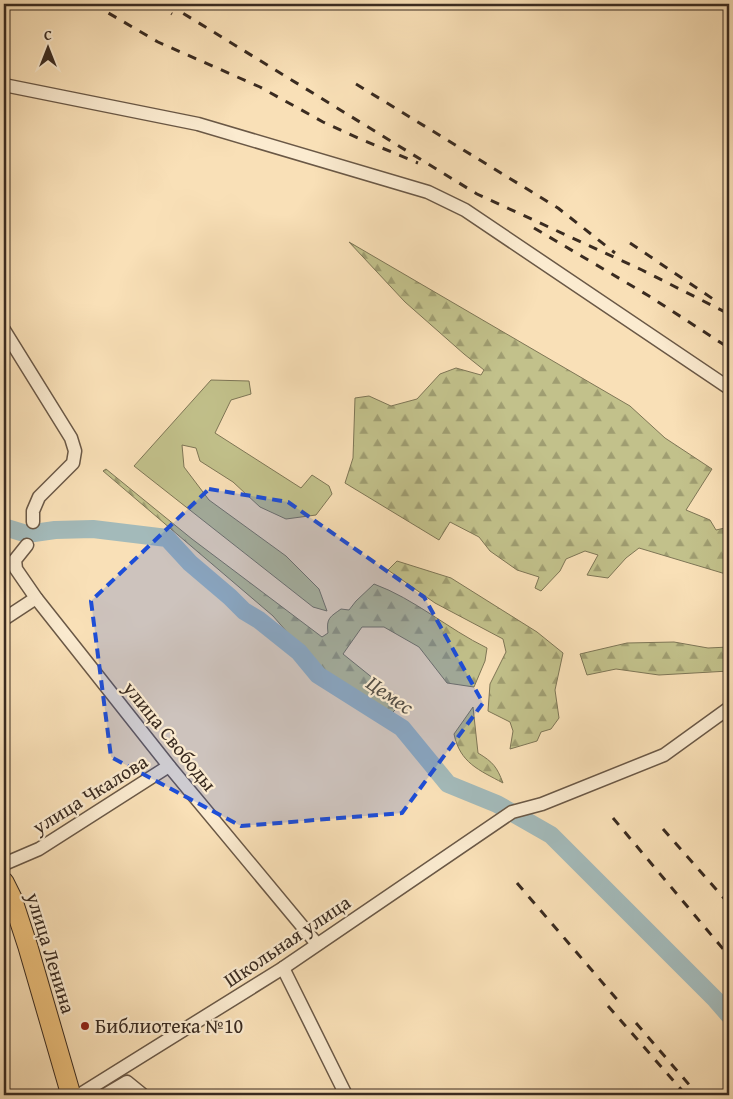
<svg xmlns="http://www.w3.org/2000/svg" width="733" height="1099" font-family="'Gentium Book Plus',serif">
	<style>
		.green { fill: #c2c18b; stroke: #7e7656 }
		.forest { fill: url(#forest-firs); stroke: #7e7656 }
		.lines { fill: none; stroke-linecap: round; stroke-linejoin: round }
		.river { stroke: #a3baba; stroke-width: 18 }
		.minor-casing { stroke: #6a5846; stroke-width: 15 }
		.highway-casing { stroke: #3a2b20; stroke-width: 21 }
		.minor { stroke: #fbebd0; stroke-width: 12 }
		.highway { stroke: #ecc07c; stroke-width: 19 }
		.rail { stroke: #3a2b20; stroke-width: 3; stroke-dasharray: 9 9; stroke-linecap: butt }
		.marked { fill: #1d4ed8; fill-opacity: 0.2; stroke: #1d4ed8; stroke-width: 4; stroke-dasharray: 10 6; stroke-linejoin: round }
		.poi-dot { fill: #8f2418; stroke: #fbebd0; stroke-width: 2 }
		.labels { text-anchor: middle; stroke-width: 4.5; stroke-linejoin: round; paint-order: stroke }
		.street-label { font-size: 20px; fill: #3a2b20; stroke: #fbebd0 }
		.poi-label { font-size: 20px; fill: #3a2b20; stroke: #fbebd0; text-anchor: start }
		.water-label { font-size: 21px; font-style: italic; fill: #544f46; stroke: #fbebd0 }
	</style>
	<defs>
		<pattern id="forest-firs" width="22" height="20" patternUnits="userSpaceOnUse" patternTransform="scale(1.25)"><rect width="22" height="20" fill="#c2c18b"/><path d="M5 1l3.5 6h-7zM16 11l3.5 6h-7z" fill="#9f9d71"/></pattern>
	</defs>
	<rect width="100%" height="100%" fill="#f9e0b7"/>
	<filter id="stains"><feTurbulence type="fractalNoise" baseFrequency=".004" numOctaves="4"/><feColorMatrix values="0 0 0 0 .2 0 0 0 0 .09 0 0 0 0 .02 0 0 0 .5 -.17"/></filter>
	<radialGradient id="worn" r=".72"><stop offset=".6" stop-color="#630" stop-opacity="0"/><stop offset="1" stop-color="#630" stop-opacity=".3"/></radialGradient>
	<path class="green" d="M 211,380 L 249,381 L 251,394 L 231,400 L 215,433 L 301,488 L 312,475 L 329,486 L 332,494 L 316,515 L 286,519 L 260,507 L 233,482 L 200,461 L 196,448 L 182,445 L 184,467 L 209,500 L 286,556 L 319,589 L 327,611 L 313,607 L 134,466 Z"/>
	<g class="forest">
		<path d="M 349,242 L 630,406 L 665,438 L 712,469 L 686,510 L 710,520 L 716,530 L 729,527 L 729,575 L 639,548 L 626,558 L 608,578 L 587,575 L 598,555 L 585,551 L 566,559 L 560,571 L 541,591 L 535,588 L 539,577 L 517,570 L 490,551 L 479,537 L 450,522 L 439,540 L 345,483 L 353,458 L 355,398 L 369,396 L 391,406 L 417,399 L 440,374 L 456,368 L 481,375 L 484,370 L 464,354 L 405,302 Z"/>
		<path d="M 106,469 L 192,539 L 322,637 L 328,633 C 326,618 330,617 341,609 L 349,610 L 356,601 L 374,584 C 415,599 448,629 487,648 L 485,661 L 474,687 L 447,683 L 419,647 L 384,627 L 362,627 L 343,654 L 400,700 L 397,708 L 389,716 L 321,671 L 273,616 L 103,471 Z"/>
		<path d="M 397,561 L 451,578 L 537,632 L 563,653 L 555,690 L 559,718 L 551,729 L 541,732 L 537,741 L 510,749 L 513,731 L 510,722 L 488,711 L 490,684 L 506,652 L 503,639 L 435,603 L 388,570 Z"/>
		<path d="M 674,642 L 708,648 L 729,647 L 729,671 L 659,675 L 616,669 L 587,675 L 580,654 L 627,643 Z"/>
		<path d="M 473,707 L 478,753 C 493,762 497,767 503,783 C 479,770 460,763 454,734 Z"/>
	</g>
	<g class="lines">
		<path class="river" d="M 4,527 L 27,534 L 55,530 L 93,529 L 167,538 L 190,563 L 230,597 L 244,611 L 259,620 L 299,652 L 318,675 L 402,728 L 448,784 L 497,804 L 551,835 L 716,1000 L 729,1015"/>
		<g class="minor-casing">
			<g id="minor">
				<path d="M 4,85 L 198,124 L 428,192 L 465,210 L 729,388"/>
				<path d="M 4,330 L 71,438 L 75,451 L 73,463 L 39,497 L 33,511 L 33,522"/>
				<path d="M 27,545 L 15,560 L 16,569 L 36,598 L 169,766 L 317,944"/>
				<path d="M 4,619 L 36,598"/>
				<path d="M 4,864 L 39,849 L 169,766"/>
				<path d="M 283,968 L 346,1095"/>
				<path d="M 79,1095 L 283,968 L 512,812 L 542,804 L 664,755 L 729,708"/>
				<path d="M 105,1095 L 127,1082 L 143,1095"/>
			</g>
		</g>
		<g class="highway-casing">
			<path id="highway" d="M 4,882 L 12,898 L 28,947 L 71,1095"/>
		</g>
		<use href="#minor" class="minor"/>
		<use href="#highway" class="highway"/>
		<g class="rail">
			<path d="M 93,4 L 158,42 L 260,87 L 323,122 L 358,138 L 418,163"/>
			<path d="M 156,4 L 172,14"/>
			<path d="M 168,4 L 477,194 L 642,270 L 729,314"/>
			<path d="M 356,84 L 558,208 L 615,253"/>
			<path d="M 534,228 L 649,296 L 729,348"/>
			<path d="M 630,243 L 713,299"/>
			<path d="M 613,818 L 729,956"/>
			<path d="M 663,829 L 729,904"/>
			<path d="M 517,883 L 620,1003"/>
			<path d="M 608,1006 L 686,1095"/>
			<path d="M 636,1023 L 698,1095"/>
		</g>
	</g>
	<path class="marked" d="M 209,489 L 288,502 L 424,597 L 483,703 L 402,813 L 241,826 L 111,757 L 91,601 Z"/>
	<circle class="poi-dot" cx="85" cy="1026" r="5"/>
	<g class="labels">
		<g class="street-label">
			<text transform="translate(170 736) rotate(51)" y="7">улица Свободы</text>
			<text transform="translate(90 794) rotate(-32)" y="7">улица Чкалова</text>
			<text transform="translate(287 941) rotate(-34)" y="7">Школьная улица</text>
			<text transform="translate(51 953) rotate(73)" y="7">улица Ленина</text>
		</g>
		<g class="poi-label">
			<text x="95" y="1033">Библиотека №10</text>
		</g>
		<g class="water-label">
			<text transform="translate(390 695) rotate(34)" y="7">Цемес</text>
		</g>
	</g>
	<rect width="733" height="1099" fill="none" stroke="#f9e0b7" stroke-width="20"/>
	<rect x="5" y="5" width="723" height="1089" fill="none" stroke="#3a2b20" stroke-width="2.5"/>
	<rect x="10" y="10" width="713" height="1079" fill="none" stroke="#3a2b20"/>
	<g transform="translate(48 48)" stroke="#fbebd0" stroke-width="4" paint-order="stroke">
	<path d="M0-4L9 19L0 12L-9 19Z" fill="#3a2b20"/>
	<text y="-8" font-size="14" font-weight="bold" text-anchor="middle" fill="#3a2b20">С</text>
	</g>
	<rect width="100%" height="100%" filter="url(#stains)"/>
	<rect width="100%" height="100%" fill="url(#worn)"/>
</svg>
